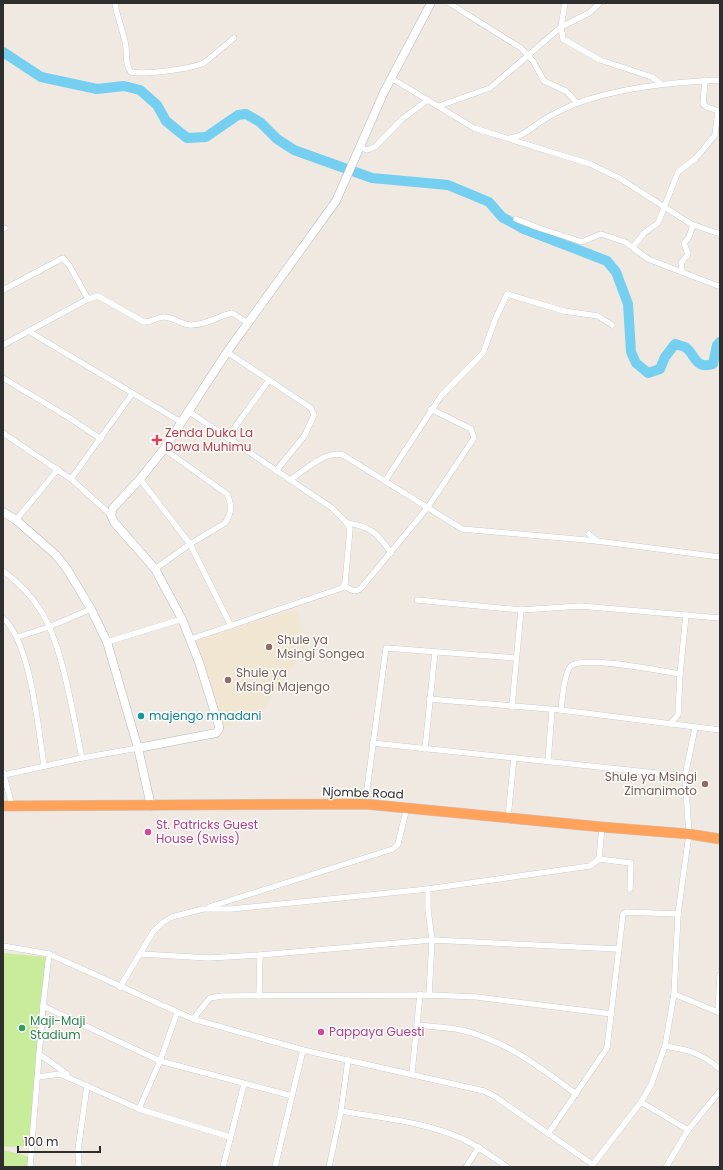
<svg xmlns="http://www.w3.org/2000/svg" width="723" height="1170" font-family="Poppins,sans-serif">
	<style>
		.education { fill: #f0e6d1 }
		.pitch { fill: #c9ec9a }
		.lines { fill: none; stroke-linecap: round; stroke-linejoin: round }
		.river { stroke: #75cff0; stroke-width: 10 }
		.street-casing { stroke: #b4b7c1; stroke-width: 6 }
		.secondary-casing { stroke: #b4b7c1; stroke-width: 9 }
		.highway-casing { stroke: #c9c9c9; stroke-width: 11 }
		.street { stroke: #fff; stroke-width: 5.5 }
		.secondary { stroke: #fff; stroke-width: 8 }
		.highway { stroke: #ffa35c; stroke-width: 10 }
		.health-dot { fill: #e0444e; stroke: #fff; stroke-width: 1.5 }
		.education-dot { fill: #8d6e63; stroke: #fff; stroke-width: 1.5 }
		.culture-dot { fill: #0f9aa8; stroke: #fff; stroke-width: 1.5 }
		.hotel-dot { fill: #d1479c; stroke: #fff; stroke-width: 1.5 }
		.leisure-dot { fill: #2e9e5b; stroke: #fff; stroke-width: 1.5 }
		.labels { text-anchor: middle; stroke-width: 3; stroke-linejoin: round; paint-order: stroke }
		.health-label { font-size: 12px; fill: #be3a42; stroke: #fff; text-anchor: start }
		.education-label { font-size: 12px; fill: #785e54; stroke: #fff; text-anchor: start }
		.culture-label { font-size: 12px; fill: #0d838f; stroke: #fff; text-anchor: start }
		.street-label { font-size: 12px; fill: #2e2e2e; stroke: #fff }
		.hotel-label { font-size: 12px; fill: #b23c85; stroke: #fff; text-anchor: start }
		.leisure-label { font-size: 12px; fill: #27864d; stroke: #fff; text-anchor: start }
	</style>
	<rect width="100%" height="100%" fill="#efe9e1"/>
	<path class="education" d="M 296,609 L 306,648 L 261,714 L 220,729 L 195,640 Z"/>
	<g class="pitch">
		<path d="M 3,953 L 46,957 L 35,1099 L 34,1146 L 3,1147 Z"/>
		<path d="M 3,1150 L 31,1157 L 30,1167 L 3,1167 Z"/>
	</g>
	<g class="lines">
		<path class="river" d="M 3,52 L 41,77 L 97,89 L 124,86 L 140,90 L 157,105 L 166,121 L 187,138 L 206,137 L 238,115 L 246,114 L 260,122 L 277,139 L 294,150 L 372,178 L 448,185 L 489,202 L 502,217 L 524,229 L 607,261 L 616,272 L 628,304 L 631,352 L 636,363 L 648,373 L 660,369 L 665,357 L 675,344 C 678,345 682,346 685,347 C 695,353 694,370 713,364 L 717,345 L 720,342"/>
		<g class="street-casing">
			<g id="street">
				<path d="M 115,3 C 117,18 124,32 126,47 C 127,56 125,65 131,72 C 145,75 190,69 204,63 L 234,38"/>
				<path d="M 449,3 L 521,48 L 533,61 L 544,81 L 566,91 L 577,103"/>
				<path d="M 565,3 L 561,27 L 563,39 L 600,60 L 652,77 L 661,84"/>
				<path d="M 391,78 L 474,128 L 590,164 L 619,178 L 691,224 L 720,234"/>
				<path d="M 439,106 L 490,88 L 561,27 L 589,13 L 600,3"/>
				<path d="M 510,138 C 523,137 532,127 542,121 C 552,114 564,109 575,104 C 620,87 672,82 720,80"/>
				<path d="M 359,147 L 367,150 L 375,147 L 402,119 L 428,100"/>
				<path d="M 516,219 L 536,227 L 582,242 L 601,234 L 625,242 L 648,259 L 718,286 L 720,285"/>
				<path d="M 3,229 L 5,228"/>
				<path d="M 633,247 L 644,233 L 658,223 L 678,172 L 696,158 L 715,135 L 718,111 L 707,107 L 703,104 L 705,80"/>
				<path d="M 682,271 L 681,263 L 688,254 L 684,243 L 689,237 L 693,225"/>
				<path d="M 3,290 L 63,258 L 69,265 L 88,299"/>
				<path d="M 30,332 L 181,422"/>
				<path d="M 3,345 L 88,299 L 98,296 L 144,322 C 152,323 157,316 165,317 C 174,318 181,324 190,325 C 204,326 218,316 232,313 L 248,323"/>
				<path d="M 227,352 L 311,408 L 314,415 L 305,435 L 276,471"/>
				<path d="M 3,378 L 68,417 L 101,439"/>
				<path d="M 188,411 L 332,508 L 347,523 L 350,529 L 345,584 L 342,588 L 191,639"/>
				<path d="M 3,433 L 71,479 L 111,515"/>
				<path d="M 227,438 L 269,380"/>
				<path d="M 71,479 L 132,394"/>
				<path d="M 140,479 L 190,544 L 231,626"/>
				<path d="M 290,480 C 304,471 325,450 343,455 L 462,529 L 597,541 L 720,557"/>
				<path d="M 385,481 L 441,396 L 483,353 L 495,320 L 507,294 L 564,311 L 598,316 L 612,325"/>
				<path d="M 16,520 L 58,469"/>
				<path d="M 347,523 C 371,526 378,534 391,553"/>
				<path d="M 589,534 L 597,541"/>
				<path d="M 155,569 L 190,544 L 225,523 C 232,513 232,505 227,494 L 164,449"/>
				<path d="M 3,571 C 18,582 31,595 41,611 C 63,646 73,716 82,758"/>
				<path d="M 344,586 C 351,590 356,594 362,587 L 428,507 L 474,438 L 471,429 L 431,409"/>
				<path d="M 417,600 L 521,610 L 580,606 L 720,618"/>
				<path d="M 3,618 C 31,643 38,728 44,766"/>
				<path d="M 18,637 L 49,627 L 91,609"/>
				<path d="M 107,642 L 182,619"/>
				<path d="M 429,699 L 561,710 L 720,730"/>
				<path d="M 512,707 L 521,610"/>
				<path d="M 561,710 C 562,701 564,672 571,666 C 583,655 661,671 680,674"/>
				<path d="M 670,724 L 678,715 L 680,674 L 686,615"/>
				<path d="M 372,743 L 685,776"/>
				<path d="M 425,749 L 435,652"/>
				<path d="M 548,761 L 552,710"/>
				<path d="M 3,772 L 12,806"/>
				<path d="M 4,775 L 82,758 L 138,748"/>
				<path d="M 365,804 L 386,648 L 516,658"/>
				<path d="M 508,818 L 514,757"/>
				<path d="M 599,859 L 631,863 L 630,889"/>
				<path d="M 428,889 L 428,910 L 432,940 L 429,995"/>
				<path d="M 209,907 L 393,849 L 398,844 L 407,807"/>
				<path d="M 3,946 L 49,954 L 193,1019 L 303,1050 L 484,1091 L 494,1096 L 592,1164"/>
				<path d="M 141,954 L 209,958 L 260,955 L 432,940 L 619,949"/>
				<path d="M 120,987 L 153,932 L 162,923 L 172,917 L 203,909 L 231,909 L 428,889 L 590,866 L 599,859 L 602,827"/>
				<path d="M 674,994 L 720,1013"/>
				<path d="M 259,996 L 260,955"/>
				<path d="M 43,1006 L 160,1061 L 292,1096"/>
				<path d="M 718,1012 L 720,975"/>
				<path d="M 193,1019 L 210,998 L 222,996 L 429,995 L 477,997 L 612,1014"/>
				<path d="M 418,1025 C 432,1027 447,1027 461,1030 C 505,1040 540,1067 576,1094"/>
				<path d="M 665,1046 C 689,1050 701,1053 720,1069"/>
				<path d="M 39,1054 L 67,1074"/>
				<path d="M 412,1073 L 420,994"/>
				<path d="M 38,1077 L 60,1074 L 139,1109 L 230,1137"/>
				<path d="M 641,1102 L 688,1130"/>
				<path d="M 139,1109 L 160,1061 L 177,1013"/>
				<path d="M 341,1111 C 381,1118 426,1122 463,1139 C 479,1147 493,1157 507,1167"/>
				<path d="M 548,1134 L 607,1048 L 623,914 L 626,912 L 678,914"/>
				<path d="M 30,1167 L 43,1006 L 49,954"/>
				<path d="M 79,1167 L 78,1150 L 87,1086"/>
				<path d="M 223,1167 L 244,1084"/>
				<path d="M 275,1167 L 303,1050"/>
				<path d="M 329,1167 L 341,1111 L 348,1060"/>
				<path d="M 466,1167 L 479,1147"/>
				<path d="M 591,1167 L 641,1102 L 651,1085 L 665,1046 L 674,994 L 678,914 L 689,834 L 685,776 L 695,728"/>
				<path d="M 666,1167 L 688,1130 L 720,1091"/>
			</g>
		</g>
		<g class="secondary-casing">
			<g id="secondary">
				<path d="M 3,512 L 16,520 L 56,555 L 67,569 L 91,609 L 107,642 L 138,748 L 151,806"/>
				<path d="M 138,748 L 216,733 L 219,729 L 219,726 L 199,662 L 182,619 L 155,569 L 114,522 L 111,515 L 113,508 L 140,479 L 164,449 L 227,352 L 336,201 L 384,92 L 431,3"/>
			</g>
		</g>
		<g class="highway-casing">
			<path id="highway" d="M 3,806 L 365,804 L 602,827 L 689,834 L 720,839"/>
		</g>
		<use href="#street" class="street"/>
		<use href="#secondary" class="secondary"/>
		<use href="#highway" class="highway"/>
	</g>
	<path class="health-dot" d="M155 434h4v4h4v4h-4v4h-4v-4h-4v-4h4z"/>
	<g class="education-dot">
		<circle cx="269" cy="647" r="4"/>
		<circle cx="228" cy="680" r="4"/>
		<circle cx="705" cy="784" r="4"/>
	</g>
	<circle class="culture-dot" cx="141" cy="716" r="4"/>
	<g class="hotel-dot">
		<circle cx="148" cy="832" r="4"/>
		<circle cx="321" cy="1032" r="4"/>
	</g>
	<circle class="leisure-dot" cx="22" cy="1028" r="4"/>
	<g class="labels">
		<g class="health-label">
			<text x="165" y="437">Zenda Duka La<tspan x="165" dy="14">Dawa Muhimu</tspan></text>
		</g>
		<g class="education-label">
			<text x="277" y="644">Shule ya<tspan x="277" dy="14">Msingi Songea</tspan></text>
			<text x="236" y="677">Shule ya<tspan x="236" dy="14">Msingi Majengo</tspan></text>
			<text x="697" y="781" text-anchor="end">Shule ya Msingi<tspan x="697" dy="14">Zimanimoto</tspan></text>
		</g>
		<g class="culture-label">
			<text x="149" y="720">majengo mnadani</text>
		</g>
		<g class="street-label">
			<text transform="translate(363 793) rotate(2)" y="4">Njombe Road</text>
		</g>
		<g class="hotel-label">
			<text x="156" y="829">St. Patricks Guest<tspan x="156" dy="14">House (Swiss)</tspan></text>
			<text x="329" y="1036">Pappaya Guesti</text>
		</g>
		<g class="leisure-label">
			<text x="30" y="1025">Maji-Maji<tspan x="30" dy="14">Stadium</tspan></text>
		</g>
	</g>
	<rect width="723" height="1170" fill="none" stroke="#2e2e2e" stroke-width="8"/>
	<path d="M18 1146v6h82v-6" fill="none" stroke="#2e2e2e" stroke-width="2"/>
	<text x="24" y="1146" font-size="12" fill="#2e2e2e" stroke="#ffffff" stroke-width="3" paint-order="stroke">100 m</text>
</svg>
